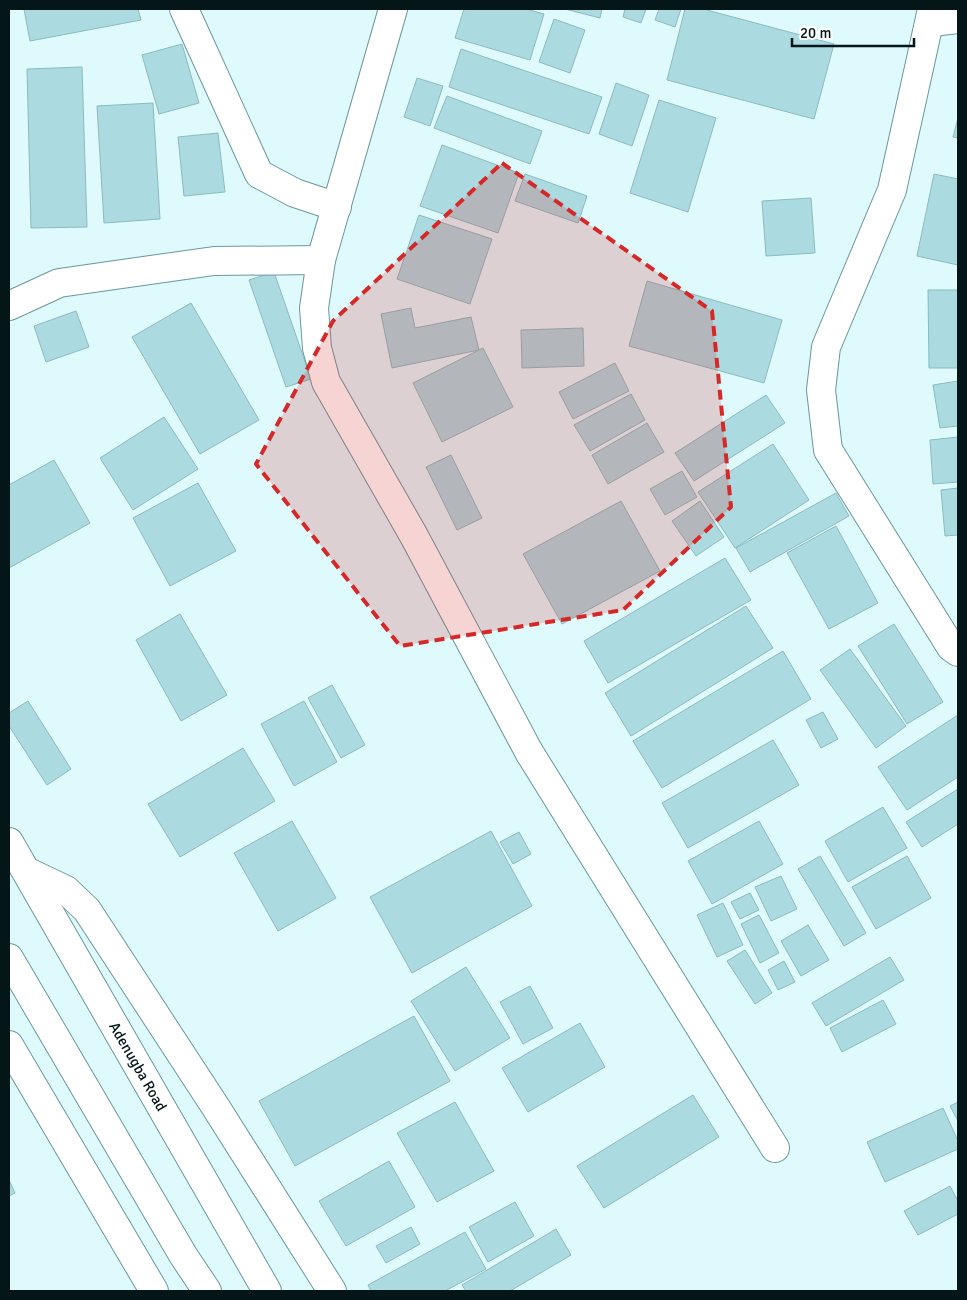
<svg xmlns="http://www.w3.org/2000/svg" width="967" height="1300" font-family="Signika,sans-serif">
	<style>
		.building { fill: #abdbe0; stroke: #8cbabf }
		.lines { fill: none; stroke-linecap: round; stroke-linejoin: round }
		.minor-casing { stroke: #6a989d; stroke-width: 30 }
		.minor { stroke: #fff; stroke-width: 28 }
		.marked { fill: #d62828; fill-opacity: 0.2; stroke: #d62828; stroke-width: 4; stroke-dasharray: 10 6; stroke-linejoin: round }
		.labels { text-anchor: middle; stroke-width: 5; stroke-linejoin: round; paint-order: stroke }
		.street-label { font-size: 15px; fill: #041618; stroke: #fff }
	</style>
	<rect width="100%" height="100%" fill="#defafd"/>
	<g class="building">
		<path d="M 24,9 L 138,9 L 141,20 L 30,41 Z"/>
		<path d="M 464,9 L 526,9 L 544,14 L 530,60 L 455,38 Z"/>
		<path d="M 565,9 L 602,9 L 600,18 Z"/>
		<path d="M 625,9 L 646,9 L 641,23 L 623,17 Z"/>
		<path d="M 659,9 L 681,9 L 675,27 L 655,20 Z"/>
		<path d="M 685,9 L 703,9 L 834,44 L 814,119 L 667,80 Z"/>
		<path d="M 554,19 L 585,30 L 570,73 L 539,62 Z"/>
		<path d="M 182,44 L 199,103 L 159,114 L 142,55 Z"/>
		<path d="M 461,49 L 602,97 L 589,134 L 449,87 Z"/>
		<path d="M 82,67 L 87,227 L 31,228 L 27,69 Z"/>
		<path d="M 417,78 L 443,86 L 430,126 L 404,117 Z"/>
		<path d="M 616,83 L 649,95 L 632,146 L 599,134 Z"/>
		<path d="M 447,96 L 542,131 L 530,164 L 434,128 Z"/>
		<path d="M 659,100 L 716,118 L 688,212 L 630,193 Z"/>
		<path d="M 153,103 L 160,219 L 104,223 L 97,106 Z"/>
		<path d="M 958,118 L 958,138 L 953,137 Z"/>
		<path d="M 218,133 L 225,192 L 184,196 L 178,137 Z"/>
		<path d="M 442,145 L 519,173 L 498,233 L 420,206 Z"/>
		<path d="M 525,174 L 587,196 L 578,223 L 515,201 Z"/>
		<path d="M 934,174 L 958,179 L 958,265 L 917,256 Z"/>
		<path d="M 811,198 L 815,253 L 766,256 L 762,201 Z"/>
		<path d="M 419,215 L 492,239 L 470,304 L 397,279 Z"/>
		<path d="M 274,272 L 311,379 L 286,387 L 249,280 Z"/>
		<path d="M 647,281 L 782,320 L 764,383 L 629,346 Z"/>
		<path d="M 928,290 L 958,290 L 958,368 L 929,368 Z"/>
		<path d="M 191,303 L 259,420 L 200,454 L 132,337 Z"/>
		<path d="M 411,308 L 415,328 L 471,317 L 479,350 L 392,368 L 381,314 Z"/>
		<path d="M 76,311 L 89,347 L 46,362 L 34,326 Z"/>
		<path d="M 583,328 L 584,366 L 522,368 L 521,330 Z"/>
		<path d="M 483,348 L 513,407 L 442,442 L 413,383 Z"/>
		<path d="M 615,363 L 629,391 L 573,419 L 559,392 Z"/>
		<path d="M 958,381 L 958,426 L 940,428 L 933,385 Z"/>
		<path d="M 631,394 L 645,420 L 590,451 L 574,425 Z"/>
		<path d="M 766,395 L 785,423 L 694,481 L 675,453 Z"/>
		<path d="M 164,417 L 198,469 L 133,510 L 100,458 Z"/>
		<path d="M 647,423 L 664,452 L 608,484 L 592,455 Z"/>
		<path d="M 958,437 L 958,482 L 933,484 L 930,440 Z"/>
		<path d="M 773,444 L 809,500 L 735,548 L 698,492 Z"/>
		<path d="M 451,455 L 482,518 L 457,530 L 426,467 Z"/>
		<path d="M 54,460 L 90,523 L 9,568 L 9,485 Z"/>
		<path d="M 682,471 L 697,497 L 665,515 L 650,489 Z"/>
		<path d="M 198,483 L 236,551 L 170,586 L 133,518 Z"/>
		<path d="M 958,488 L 958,535 L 945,536 L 941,490 Z"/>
		<path d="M 836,493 L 849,516 L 750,572 L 736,548 Z"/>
		<path d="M 621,501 L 660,571 L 562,624 L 523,554 Z"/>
		<path d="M 700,501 L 724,537 L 696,556 L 672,521 Z"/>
		<path d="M 836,526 L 878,603 L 829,629 L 787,553 Z"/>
		<path d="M 725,558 L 751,600 L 608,683 L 584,641 Z"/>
		<path d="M 746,606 L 773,648 L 631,736 L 605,693 Z"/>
		<path d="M 180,614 L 227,695 L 181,721 L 136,640 Z"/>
		<path d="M 894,624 L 943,702 L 907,724 L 858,646 Z"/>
		<path d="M 850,649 L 906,726 L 876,748 L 820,670 Z"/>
		<path d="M 783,651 L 811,699 L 662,788 L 633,741 Z"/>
		<path d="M 332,685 L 365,745 L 341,758 L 308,698 Z"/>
		<path d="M 28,701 L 71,769 L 47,785 L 9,726 L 9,713 Z"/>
		<path d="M 304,701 L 337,762 L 294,786 L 261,724 Z"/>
		<path d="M 823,712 L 838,739 L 821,748 L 806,720 Z"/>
		<path d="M 958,715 L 958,777 L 907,810 L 878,767 Z"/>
		<path d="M 773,740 L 799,785 L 688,848 L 662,803 Z"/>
		<path d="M 243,748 L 275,801 L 180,857 L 148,804 Z"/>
		<path d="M 958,789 L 958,824 L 922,847 L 906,822 Z"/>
		<path d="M 883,807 L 907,848 L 848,882 L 825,841 Z"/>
		<path d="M 292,821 L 336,898 L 278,931 L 234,853 Z"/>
		<path d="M 759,821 L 783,864 L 712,904 L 688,861 Z"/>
		<path d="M 491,831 L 532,906 L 412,973 L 370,897 Z"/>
		<path d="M 519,832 L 531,854 L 513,864 L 500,842 Z"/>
		<path d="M 820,856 L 866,933 L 844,946 L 798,869 Z"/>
		<path d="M 907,856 L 931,898 L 876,929 L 852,887 Z"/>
		<path d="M 781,876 L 797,909 L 771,921 L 755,887 Z"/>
		<path d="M 750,893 L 759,910 L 740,919 L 731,902 Z"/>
		<path d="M 723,903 L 743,945 L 717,957 L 697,915 Z"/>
		<path d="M 759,915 L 779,953 L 760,963 L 741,924 Z"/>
		<path d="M 808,925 L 829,960 L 801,976 L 781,941 Z"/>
		<path d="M 745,950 L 772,993 L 755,1004 L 727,961 Z"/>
		<path d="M 890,957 L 904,980 L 826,1026 L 812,1003 Z"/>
		<path d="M 784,961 L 795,982 L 778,990 L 768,970 Z"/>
		<path d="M 466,967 L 510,1038 L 455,1071 L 411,1001 Z"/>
		<path d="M 530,986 L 553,1028 L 523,1044 L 500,1002 Z"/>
		<path d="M 883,1000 L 896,1024 L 842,1052 L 830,1028 Z"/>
		<path d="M 414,1016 L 450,1081 L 295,1166 L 259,1101 Z"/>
		<path d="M 580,1023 L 605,1067 L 528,1112 L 502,1068 Z"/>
		<path d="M 693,1095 L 719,1137 L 604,1208 L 577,1166 Z"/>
		<path d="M 455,1102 L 494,1171 L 437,1202 L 397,1133 Z"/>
		<path d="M 958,1102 L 958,1121 L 950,1106 Z"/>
		<path d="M 943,1108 L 958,1141 L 958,1149 L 885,1182 L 867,1142 Z"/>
		<path d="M 389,1161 L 415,1207 L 346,1246 L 319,1201 Z"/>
		<path d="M 9,1180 L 15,1193 L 9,1196 Z"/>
		<path d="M 950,1186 L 958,1201 L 958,1214 L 918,1235 L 904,1211 Z"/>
		<path d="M 515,1202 L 534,1236 L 488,1262 L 469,1227 Z"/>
		<path d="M 411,1227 L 420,1244 L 386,1263 L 376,1246 Z"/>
		<path d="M 556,1229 L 571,1255 L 510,1291 L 466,1291 L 462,1285 Z"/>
		<path d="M 465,1232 L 486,1269 L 445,1291 L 371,1291 L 368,1285 Z"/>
	</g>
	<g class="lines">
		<g class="minor-casing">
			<g id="minor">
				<path d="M 184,9 L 259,174 L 295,193 L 337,207"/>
				<path d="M 393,9 L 321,260 L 314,308 L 317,348 L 326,382 L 414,536 L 529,752 L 775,1148"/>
				<path d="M 932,9 L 892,190 L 826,347 L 821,390 L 828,450 L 951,647 L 958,652"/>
				<path d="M 931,22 L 958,19"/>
				<path d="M 9,306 L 59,283 L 214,261 L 321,260"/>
				<path id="s1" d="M 9,842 L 267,1291"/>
				<path d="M 28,872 L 66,890 L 87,910 L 215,1106 L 332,1291"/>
				<path d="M 9,958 L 183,1255 L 207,1291"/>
				<path d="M 9,1045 L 154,1291"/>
			</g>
		</g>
		<use href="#minor" class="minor"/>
	</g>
	<path class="marked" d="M 502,163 L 712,311 L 731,507 L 623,610 L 400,646 L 256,464 L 333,321 Z"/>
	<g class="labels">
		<g class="street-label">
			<text dy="5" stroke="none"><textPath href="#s1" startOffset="259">Adenugba Road</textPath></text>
		</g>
	</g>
	<rect width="967" height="1300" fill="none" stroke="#041618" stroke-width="20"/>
	<path d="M792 38v8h122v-8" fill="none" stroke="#041618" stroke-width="2.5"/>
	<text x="800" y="38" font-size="15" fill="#041618" stroke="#ffffff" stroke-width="4" paint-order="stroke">20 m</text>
</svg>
